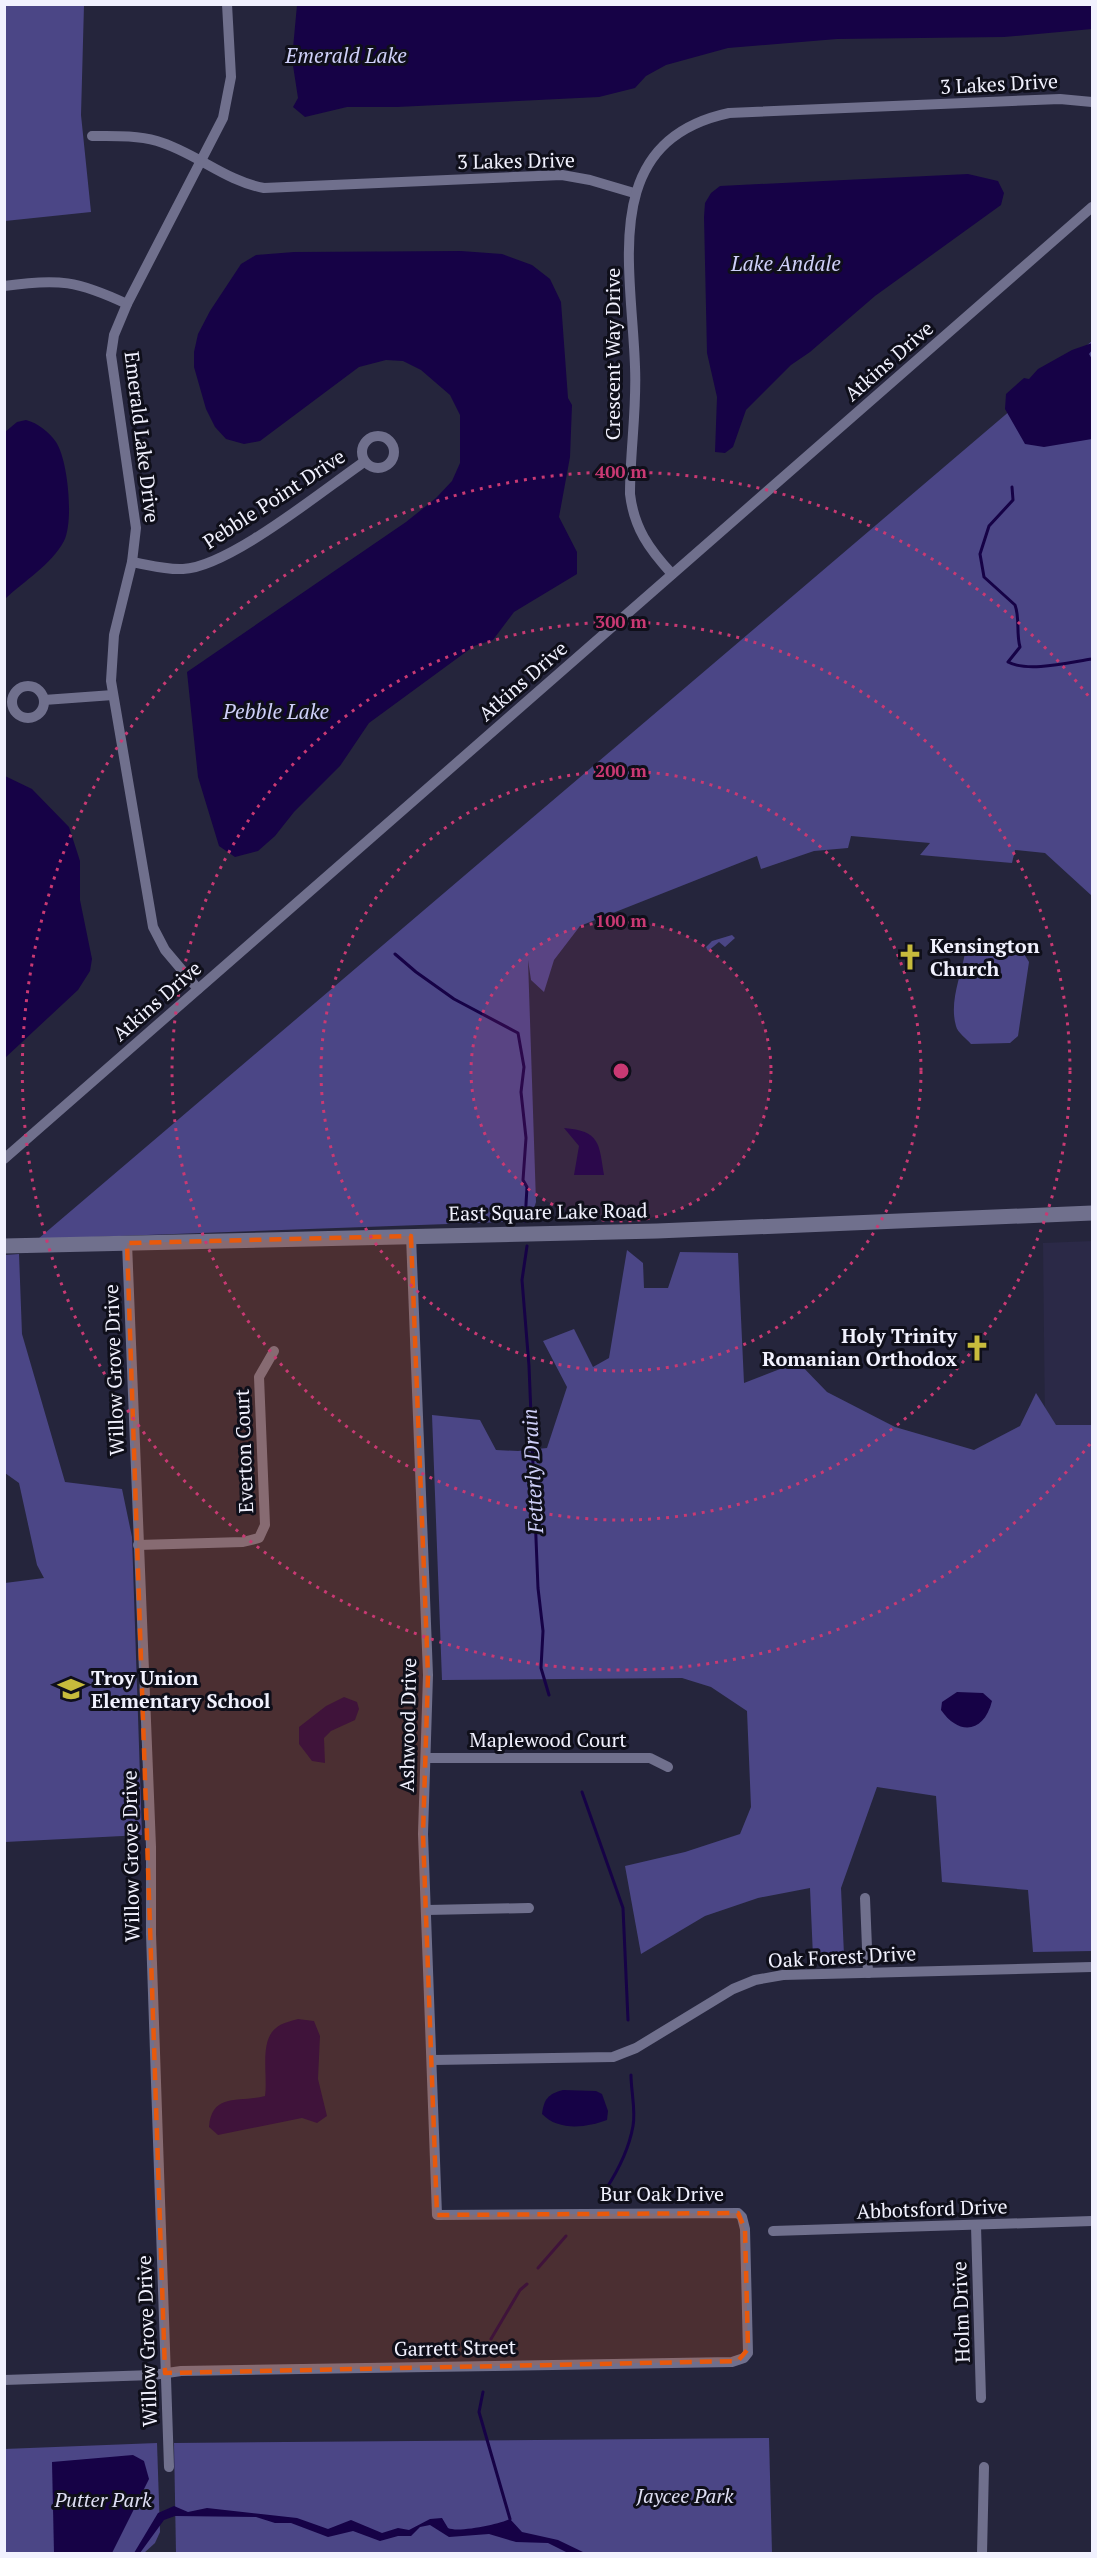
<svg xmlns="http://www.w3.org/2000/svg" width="1097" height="2558" font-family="'PT Serif',serif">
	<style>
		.built { fill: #2b2947 }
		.green { fill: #4b4686 }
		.water { fill: #160246 }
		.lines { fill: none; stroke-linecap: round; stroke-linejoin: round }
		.stream { stroke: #160246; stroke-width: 3 }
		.minor { stroke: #70708d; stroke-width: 10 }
		.secondary { stroke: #70708d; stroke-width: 15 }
		.marked { fill: #e8590c; fill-opacity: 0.2; stroke: #e8590c; stroke-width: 4.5; stroke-dasharray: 12 8; stroke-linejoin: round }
		.ring { fill: none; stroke: #c93973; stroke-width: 3; stroke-dasharray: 3 6 }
		.labels { text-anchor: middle; stroke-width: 6; stroke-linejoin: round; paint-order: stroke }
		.street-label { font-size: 20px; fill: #f1f1fe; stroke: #0f0f1a }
		.poi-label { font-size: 20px; font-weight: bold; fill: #f1f1fe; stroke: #0f0f1a; text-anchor: start }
		.park-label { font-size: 20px; font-style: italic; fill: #dedef3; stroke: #0f0f1a }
		.water-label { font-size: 21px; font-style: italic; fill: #cfd0f9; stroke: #0f0f1a }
		.centre { fill: #c93973; stroke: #0f0f1a; stroke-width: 3 }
		.ring-label { font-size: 18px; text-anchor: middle; font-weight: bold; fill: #c93973; stroke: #0f0f1a; stroke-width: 6; stroke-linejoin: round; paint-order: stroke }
	</style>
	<rect width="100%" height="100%" fill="#25253c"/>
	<path class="built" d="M 1092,1241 L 1092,1425 L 1045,1426 L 1043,1243 Z"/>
	<g class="green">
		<path d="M 5,4 L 84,5 L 81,115 L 91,212 L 5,221 Z"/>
		<path d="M 1092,341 L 1092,896 L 1045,853 L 1015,850 L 1012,863 L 920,855 L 930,843 L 851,836 L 848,848 L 814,851 L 761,869 L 757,856 L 580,926 L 554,960 L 544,992 L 531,980 L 528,960 L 536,1202 L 530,1221 L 38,1239 Z"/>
		<path d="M 732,935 L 735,938 L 725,947 L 719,942 L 708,951 L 706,947 L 712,941 Z"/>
		<path d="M 1021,949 L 1029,962 L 1018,1036 L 1010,1043 L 971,1044 C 967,1039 957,1032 956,1026 C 949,1002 961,976 965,953 Z"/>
		<path d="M 627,1250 L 643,1263 L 644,1288 L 668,1288 L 680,1252 L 738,1253 L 744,1383 L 798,1362 L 827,1392 L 895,1427 L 974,1450 L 1020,1426 L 1036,1393 L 1056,1425 L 1092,1425 L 1092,1951 L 1033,1952 L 1028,1890 L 942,1882 L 936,1796 L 877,1787 L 841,1888 L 844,1955 L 813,1957 L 810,1888 L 758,1898 L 705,1916 L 641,1954 L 625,1866 L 685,1852 L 740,1834 L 751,1807 L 747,1711 L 711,1687 L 682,1678 L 442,1680 L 432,1415 L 480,1420 L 496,1450 L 518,1451 L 547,1448 L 567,1387 L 543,1341 L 574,1329 L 593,1367 L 609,1358 Z"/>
		<path d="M 19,1254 L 22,1334 L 65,1482 L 122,1489 L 132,1537 L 142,1835 L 5,1842 L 5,1583 L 44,1578 L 37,1565 L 19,1483 L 5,1473 L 5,1255 Z"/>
		<path d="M 769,2438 L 772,2553 L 176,2553 L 174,2443 Z"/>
		<path d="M 157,2443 L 160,2532 L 155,2543 L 144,2553 L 5,2553 L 4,2449 Z"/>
	</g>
	<g class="water">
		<path d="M 297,5 L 1092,4 L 1092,29 L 1004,37 L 837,39 L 728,48 L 666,65 L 646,76 L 635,88 L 599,97 L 397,107 L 347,107 L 305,117 L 293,107 L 298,98 L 292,59 Z"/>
		<path d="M 968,174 L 998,181 L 1004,193 L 1001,205 L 875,296 L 810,352 L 791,365 L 746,410 L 733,447 L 725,453 L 715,452 L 717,397 L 707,353 L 704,217 L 705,203 L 711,193 L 720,186 Z"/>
		<path d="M 461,251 L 502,254 L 532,265 L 550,279 L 561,302 L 568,398 L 572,405 L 570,457 L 559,517 L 577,552 L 577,574 L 514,612 L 493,640 L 474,646 L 369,723 L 340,766 L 294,812 L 275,836 L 258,851 L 235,857 L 219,846 L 198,777 L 187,672 L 406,522 L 436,498 L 452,481 L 460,463 L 460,415 L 450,395 L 421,370 L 403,361 L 386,360 L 359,367 L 260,441 L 244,444 L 226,439 L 215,427 L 206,409 L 194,367 L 194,352 L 198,334 L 210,311 L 241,264 L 256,255 L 294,252 Z"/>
		<path d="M 1092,343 L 1092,350 L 1089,354 L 1092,359 L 1092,439 L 1044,447 L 1025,444 L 1005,409 L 1006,394 L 1024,378 L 1029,379 L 1038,369 L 1072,350 Z"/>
		<path d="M 26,420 C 38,423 49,432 56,442 C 68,460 74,521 64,541 C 51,565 24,581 5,599 L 5,432 L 17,422 Z"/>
		<path d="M 5,776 L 32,789 L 69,827 L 80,861 L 80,900 L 92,959 L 90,971 L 78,990 L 5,1058 Z"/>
		<path d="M 564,1128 C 600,1131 599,1143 604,1175 L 574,1175 L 579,1146 Z"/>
		<path d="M 957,1692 L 983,1693 L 992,1701 C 984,1733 959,1736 941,1710 L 942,1702 Z"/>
		<path d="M 344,1697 L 357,1702 L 359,1709 L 355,1720 L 331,1731 L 324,1738 L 325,1763 L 312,1761 L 299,1744 L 299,1727 L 326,1706 Z"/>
		<path d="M 298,2019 L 314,2021 L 320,2036 L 318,2079 L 327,2116 L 317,2123 L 302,2118 L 218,2135 L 209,2127 C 212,2092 239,2103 265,2096 C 268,2076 259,2041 276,2028 C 281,2023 291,2021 298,2019 Z"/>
		<path d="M 563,2090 L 596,2091 L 602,2094 L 608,2111 L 607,2120 C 586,2128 558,2131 542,2114 C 544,2099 548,2094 563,2090 Z"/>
		<path d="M 133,2455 L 144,2461 L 149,2479 L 112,2553 L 54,2553 L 52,2462 Z"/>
		<path d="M 174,2506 L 188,2512 L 207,2508 L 297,2518 L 328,2529 L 351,2520 L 382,2533 L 398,2528 L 409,2530 L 430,2519 L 442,2518 L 448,2528 C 458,2533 500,2524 510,2519 L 522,2532 L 558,2540 L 585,2553 L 568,2553 L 548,2543 L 516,2542 L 489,2534 L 449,2537 L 430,2525 L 420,2527 L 411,2536 L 398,2536 L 380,2541 L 353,2531 L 328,2537 L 291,2523 L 275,2523 L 256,2517 L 175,2516 L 164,2520 L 140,2553 L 134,2553 L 158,2513 Z"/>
	</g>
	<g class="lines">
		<g class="stream">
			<path d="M 1012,487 L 1013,500 L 989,526 L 980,554 L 984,577 L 1015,605 C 1020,618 1016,633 1020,647 L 1008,662 C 1028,673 1071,662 1092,659"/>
			<path d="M 395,954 L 416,972 L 454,999 L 518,1033 L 524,1067 L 521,1092 L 526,1138 L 523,1180 L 527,1187 L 525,1221"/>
			<path d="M 527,1246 L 522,1280 L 529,1366 L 538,1588 L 543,1631 L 541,1668 L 549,1695"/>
			<path d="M 582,1792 L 623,1908 L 628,2020"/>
			<path d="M 606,2189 C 619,2169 629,2149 633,2126 C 636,2111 631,2091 631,2075"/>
			<path d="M 538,2268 L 566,2236"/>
			<path d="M 491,2339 L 520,2290 L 527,2284"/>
			<path d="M 483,2392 L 479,2412 L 510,2519"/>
		</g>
		<g class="minor">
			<path d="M 92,136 C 114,136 136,135 157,141 C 195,152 225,181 264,188 L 562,175 L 590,180 L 634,193"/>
			<path d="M 4,286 C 59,278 78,281 127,304"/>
			<circle cx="378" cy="452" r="16"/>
			<path d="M 132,562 C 149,565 166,570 183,569 C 229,567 323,490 364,462"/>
			<path d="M 672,574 C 649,549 634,528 630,494 C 630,451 637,409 635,367 C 632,268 598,141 729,113 L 1060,99 L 1092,102"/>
			<circle cx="28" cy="702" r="16"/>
			<path d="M 44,700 L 113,695"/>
			<path d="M 198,989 L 165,950 L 153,927 L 111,681 L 114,635 L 132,562 L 136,528 L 111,355 L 114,335 L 127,304 L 223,118 L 231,77 L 227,4"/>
			<path d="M 4,1159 L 1092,207"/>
			<path d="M 127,1243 L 151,1847 L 151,1934 L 169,2467"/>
			<path d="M 138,1545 L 243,1542 L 259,1538 L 265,1525 L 259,1377 L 274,1351"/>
			<path d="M 426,1758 L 650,1758 L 668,1767"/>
			<path d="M 865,1898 L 868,1973"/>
			<path d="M 427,1910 L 529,1908"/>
			<path d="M 433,2060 L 613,2057 L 636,2048 L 733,1989 L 755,1980 L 783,1975 L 1092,1967"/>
			<path d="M 976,2226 L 981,2398"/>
			<path d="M 773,2231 L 1092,2221"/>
			<path d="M 4,2380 L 153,2375 L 181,2371 L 732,2362 L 744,2358 L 748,2353 L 745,2229 L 742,2217 L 738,2213 L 437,2215 L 423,1834 L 428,1675 L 411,1236"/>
			<path d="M 982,2554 L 984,2467"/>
		</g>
		<path class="secondary" d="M 4,1246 L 657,1231 L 1092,1213"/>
	</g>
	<path class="marked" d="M 411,1236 L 428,1675 L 423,1834 L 437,2215 L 738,2213 L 745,2229 L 748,2349 L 738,2361 L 165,2373 L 127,1243 Z"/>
	<circle cx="621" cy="1071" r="150" fill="#c93973" fill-opacity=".12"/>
	<g class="ring">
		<circle cx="621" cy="1071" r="150"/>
		<circle cx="621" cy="1071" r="300"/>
		<circle cx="621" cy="1071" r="449"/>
		<path d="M1090 1444A599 599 0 1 1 1090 698"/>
	</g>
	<defs>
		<g id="church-bare" transform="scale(2.07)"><path d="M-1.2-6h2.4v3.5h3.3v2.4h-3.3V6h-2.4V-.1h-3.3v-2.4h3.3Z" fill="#c7bb3c" stroke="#0f0f1a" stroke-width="2.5" paint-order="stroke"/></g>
		<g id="school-bare" transform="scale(2.07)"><path d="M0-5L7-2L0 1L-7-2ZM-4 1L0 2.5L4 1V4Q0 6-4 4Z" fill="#c7bb3c" stroke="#0f0f1a" stroke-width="2.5" paint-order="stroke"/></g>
	</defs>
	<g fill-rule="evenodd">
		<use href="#church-bare" x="910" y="957"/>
		<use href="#church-bare" x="977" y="1348"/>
		<use href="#school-bare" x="71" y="1689"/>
	</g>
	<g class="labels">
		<g class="street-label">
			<text transform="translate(999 84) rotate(-3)" y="7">3 Lakes Drive</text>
			<text transform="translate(516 161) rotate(-1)" y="7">3 Lakes Drive</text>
			<text transform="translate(613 354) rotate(-90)" y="7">Crescent Way Drive</text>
			<text transform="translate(889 361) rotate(-41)" y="7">Atkins Drive</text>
			<text transform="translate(142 437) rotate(83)" y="7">Emerald Lake Drive</text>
			<text transform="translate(274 499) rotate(-33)" y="7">Pebble Point Drive</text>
			<text transform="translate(523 681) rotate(-41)" y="7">Atkins Drive</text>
			<text transform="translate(157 1001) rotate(-41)" y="7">Atkins Drive</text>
			<text transform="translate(548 1212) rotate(-1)" y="7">East Square Lake Road</text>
			<text transform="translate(114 1370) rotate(-92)" y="7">Willow Grove Drive</text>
			<text transform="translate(244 1451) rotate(-92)" y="7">Everton Court</text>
			<text transform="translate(408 1725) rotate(-89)" y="7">Ashwood Drive</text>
			<text x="548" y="1747">Maplewood Court</text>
			<text transform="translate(131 1856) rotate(-91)" y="7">Willow Grove Drive</text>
			<text transform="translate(842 1957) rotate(-3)" y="7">Oak Forest Drive</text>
			<text x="662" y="2201">Bur Oak Drive</text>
			<text transform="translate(932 2209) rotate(-2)" y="7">Abbotsford Drive</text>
			<text transform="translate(961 2312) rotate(-92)" y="7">Holm Drive</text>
			<text transform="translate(147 2341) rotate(-92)" y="7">Willow Grove Drive</text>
			<text transform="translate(455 2348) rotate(-1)" y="7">Garrett Street</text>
		</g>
		<g class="poi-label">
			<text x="930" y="953">Kensington<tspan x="930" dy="23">Church</tspan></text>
			<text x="957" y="1343" text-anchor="end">Holy Trinity<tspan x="957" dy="23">Romanian Orthodox</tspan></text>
			<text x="91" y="1685">Troy Union<tspan x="91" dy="23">Elementary School</tspan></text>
		</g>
		<g class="park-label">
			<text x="685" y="2503">Jaycee Park</text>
			<text x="103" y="2507">Putter Park</text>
		</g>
		<g class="water-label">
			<text x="346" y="63">Emerald Lake</text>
			<text x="786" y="271">Lake Andale</text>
			<text x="276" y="719">Pebble Lake</text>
			<text transform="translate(533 1471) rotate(-93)" y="7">Fetterly Drain</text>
		</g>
	</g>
	<circle cx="621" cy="1071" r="9" class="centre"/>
	<g class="ring-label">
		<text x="621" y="478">400 m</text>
		<text x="621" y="628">300 m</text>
		<text x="621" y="777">200 m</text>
		<text x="621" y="927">100 m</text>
	</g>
	<rect width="1097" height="2558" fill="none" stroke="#f1f1fe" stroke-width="12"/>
</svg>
